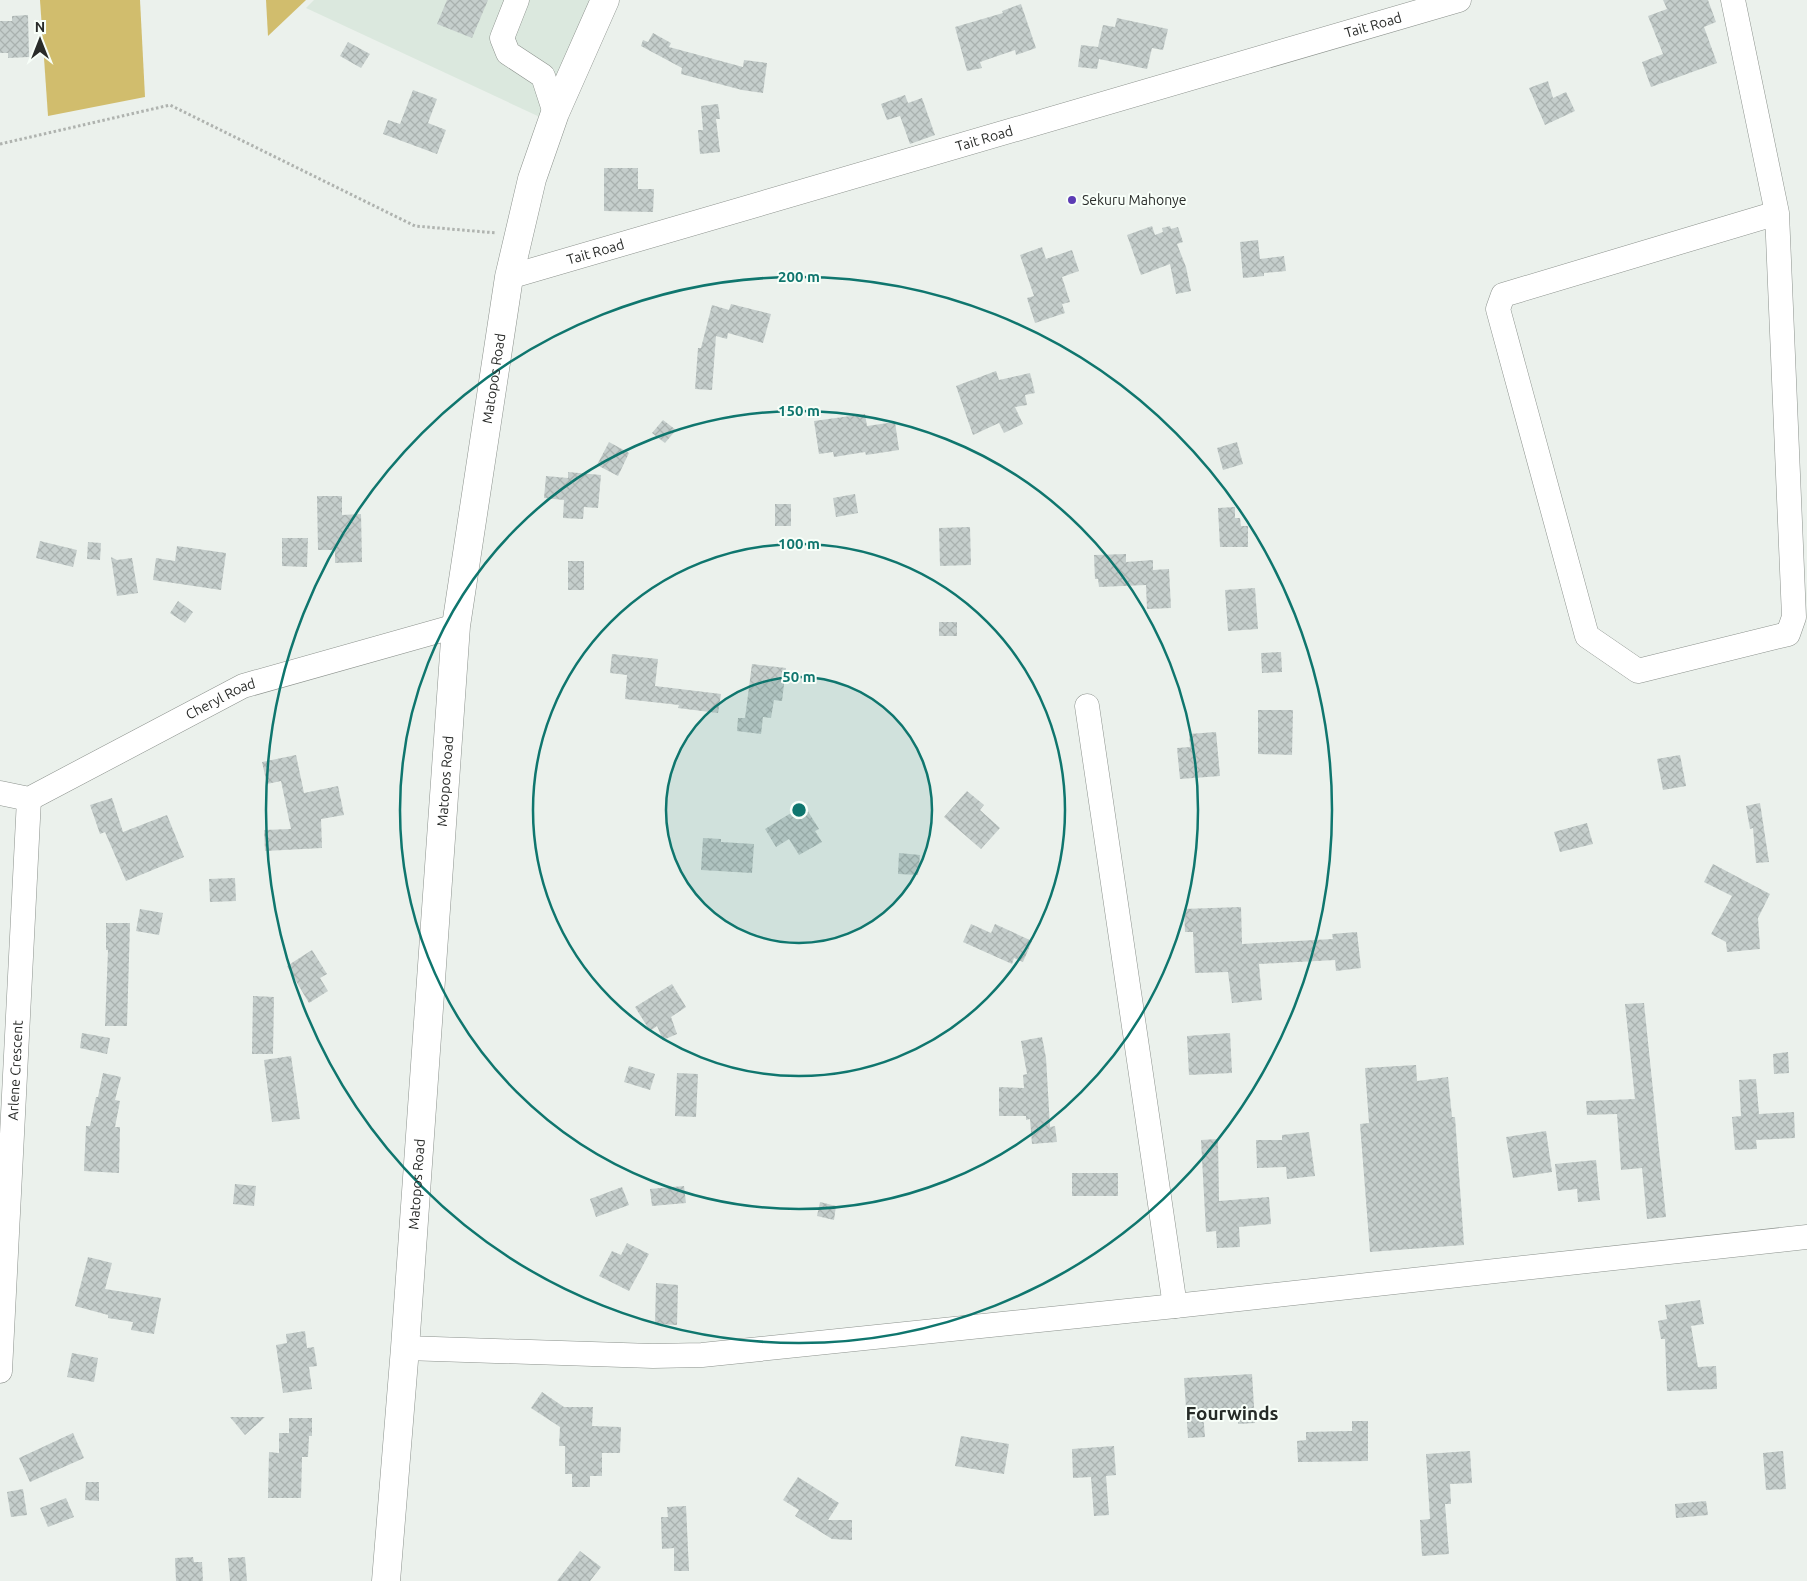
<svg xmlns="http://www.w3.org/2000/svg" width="1807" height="1581" font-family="Ubuntu,sans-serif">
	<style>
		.built { fill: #dbe8de }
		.grass { fill: #d1bd6d }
		.building { fill: url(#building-cross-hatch) }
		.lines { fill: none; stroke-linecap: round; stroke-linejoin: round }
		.minor-casing { stroke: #8c928d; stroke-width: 25 }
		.major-casing { stroke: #8c928d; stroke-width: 29 }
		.path { stroke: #afb3af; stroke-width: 3; stroke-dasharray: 2.5 2.5; stroke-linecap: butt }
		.minor { stroke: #fff; stroke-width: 24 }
		.major { stroke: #fff; stroke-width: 28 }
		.ring { fill: none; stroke: #0f766e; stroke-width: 2.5 }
		.poi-dot { fill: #5c3cb4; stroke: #f8fff9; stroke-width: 2 }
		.labels { text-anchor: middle; stroke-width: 4; stroke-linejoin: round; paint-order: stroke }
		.street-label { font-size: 14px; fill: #292b29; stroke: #f8fff9 }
		.poi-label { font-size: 14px; fill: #292b29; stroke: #f8fff9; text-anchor: start }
		.district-label { font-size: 19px; font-weight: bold; fill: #262b27; stroke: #f8fff9 }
		.centre { fill: #0f766e; stroke: #f8fff9; stroke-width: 2.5 }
		.ring-label { font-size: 15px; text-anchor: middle; font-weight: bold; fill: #0f766e; stroke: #f8fff9; stroke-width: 4; stroke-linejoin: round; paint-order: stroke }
	</style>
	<defs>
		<pattern id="building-cross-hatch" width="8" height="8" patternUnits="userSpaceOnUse" patternTransform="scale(1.25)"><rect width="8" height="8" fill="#c5cecc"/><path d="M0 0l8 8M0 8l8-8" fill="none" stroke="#a9b1af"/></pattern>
	</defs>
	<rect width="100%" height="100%" fill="#ebf1ec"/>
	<path class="built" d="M 314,0 L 593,0 L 542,118 L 306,8 Z"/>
	<g class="grass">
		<path d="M 40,0 L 140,0 L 145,97 L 48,116 Z"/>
		<path d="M 266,0 L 306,0 L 268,36 Z"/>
	</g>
	<g class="building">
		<path d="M 447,0 L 488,0 L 472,38 L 437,24 Z"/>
		<path d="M 1663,0 L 1708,0 L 1716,22 L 1704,27 L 1717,63 L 1651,87 L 1642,62 L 1663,54 L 1648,16 L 1667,9 Z"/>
		<path d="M 1021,4 L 1036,48 L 1016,55 L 1015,50 L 980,62 L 982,68 L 967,71 L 955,27 L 1003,13 L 1002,11 Z"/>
		<path d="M 28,15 L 29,57 L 8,58 L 8,53 L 0,53 L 0,21 L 12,21 L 12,16 Z"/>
		<path d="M 1117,18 L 1168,29 L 1163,50 L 1152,48 L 1147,69 L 1099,59 L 1097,69 L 1078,67 L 1081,45 L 1098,47 L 1103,25 L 1115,27 Z"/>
		<path d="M 653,33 L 671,43 L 669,47 L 743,67 L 744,60 L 767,63 L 763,93 L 742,90 L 681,74 L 682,68 L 641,46 L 643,40 L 648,42 Z"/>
		<path d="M 348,42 L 370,54 L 361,68 L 340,56 Z"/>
		<path d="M 1548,81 L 1553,98 L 1566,92 L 1575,111 L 1545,125 L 1529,88 Z"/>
		<path d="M 413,90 L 437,99 L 428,123 L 446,130 L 437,154 L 383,134 L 388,120 L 400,124 Z"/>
		<path d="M 905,95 L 908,103 L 922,98 L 935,135 L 910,144 L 900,116 L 887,120 L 881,104 Z"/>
		<path d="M 718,104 L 720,119 L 716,119 L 720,152 L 700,154 L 698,130 L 703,130 L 701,106 Z"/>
		<path d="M 604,168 L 638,168 L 638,189 L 654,189 L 653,212 L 604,211 Z"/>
		<path d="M 1152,226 L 1155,235 L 1163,232 L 1162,228 L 1170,226 L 1171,229 L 1178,227 L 1183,242 L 1177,244 L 1186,267 L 1191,291 L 1176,294 L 1170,264 L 1141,275 L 1127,235 Z"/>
		<path d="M 1258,240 L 1260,259 L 1284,256 L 1286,271 L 1264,273 L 1264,276 L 1243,278 L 1240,242 Z"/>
		<path d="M 1042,247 L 1046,259 L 1072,250 L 1079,271 L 1062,277 L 1070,302 L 1062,304 L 1065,313 L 1035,323 L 1027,298 L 1034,296 L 1020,255 Z"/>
		<path d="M 731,304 L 771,314 L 763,343 L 728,333 L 727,339 L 716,336 L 712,390 L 695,389 L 698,348 L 701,348 L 712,305 L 729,310 Z"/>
		<path d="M 996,371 L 999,380 L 1030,373 L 1035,393 L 1025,395 L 1027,405 L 1015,407 L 1023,424 L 1004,433 L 999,423 L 973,435 L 956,386 Z"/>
		<path d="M 865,414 L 867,426 L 895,422 L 899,450 L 866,455 L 865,452 L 834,457 L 833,452 L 819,454 L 814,421 Z"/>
		<path d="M 663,420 L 676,430 L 665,443 L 652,433 Z"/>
		<path d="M 609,442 L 629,453 L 618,476 L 597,465 Z"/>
		<path d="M 1237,442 L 1243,464 L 1223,470 L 1217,448 Z"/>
		<path d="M 568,472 L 601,475 L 598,508 L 584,507 L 583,519 L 563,518 L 564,500 L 544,498 L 546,476 L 568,478 Z"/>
		<path d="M 855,494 L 858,513 L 836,517 L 833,498 Z"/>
		<path d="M 317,496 L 342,496 L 342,515 L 361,514 L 362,562 L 335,563 L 335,550 L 318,550 Z"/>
		<rect x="775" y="504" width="16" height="22"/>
		<path d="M 1235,507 L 1235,518 L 1240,518 L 1241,526 L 1248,526 L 1248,547 L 1220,547 L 1218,508 Z"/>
		<path d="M 970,527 L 971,565 L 940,566 L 939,528 Z"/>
		<path d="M 282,538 L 308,538 L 307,567 L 282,566 Z"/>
		<path d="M 40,541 L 77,550 L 73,567 L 36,558 Z"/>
		<path d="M 88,542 L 101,543 L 100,560 L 87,559 Z"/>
		<path d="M 177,546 L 226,553 L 221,590 L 153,580 L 156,558 L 175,561 Z"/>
		<path d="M 1126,554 L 1126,562 L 1153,560 L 1153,570 L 1169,569 L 1171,608 L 1147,609 L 1146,585 L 1099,587 L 1098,579 L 1095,579 L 1094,555 Z"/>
		<path d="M 111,557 L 117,560 L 132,558 L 138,593 L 117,596 Z"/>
		<rect x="568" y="561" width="16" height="29"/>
		<path d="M 1255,588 L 1258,629 L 1228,631 L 1225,590 Z"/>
		<path d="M 178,601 L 193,612 L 185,623 L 170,613 Z"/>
		<rect x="939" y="622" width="18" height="14"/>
		<path d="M 1281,652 L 1282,672 L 1262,673 L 1261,653 Z"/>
		<path d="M 612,654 L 658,659 L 655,686 L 721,694 L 718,713 L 678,708 L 679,705 L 625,699 L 627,675 L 610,673 Z"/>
		<path d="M 752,664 L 786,668 L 782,701 L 774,700 L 771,718 L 763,717 L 761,734 L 737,731 L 738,718 L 745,718 Z"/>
		<path d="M 1258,710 L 1293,710 L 1292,755 L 1258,754 Z"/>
		<path d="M 1216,732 L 1220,776 L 1180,779 L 1177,748 L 1190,747 L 1189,734 Z"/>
		<path d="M 296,755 L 304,793 L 338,786 L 344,815 L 321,819 L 322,848 L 265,851 L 264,830 L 291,829 L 281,781 L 267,784 L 262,762 Z"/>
		<path d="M 1680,755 L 1686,786 L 1663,790 L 1657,759 Z"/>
		<path d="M 967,791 L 984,805 L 980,810 L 1000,828 L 981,849 L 944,817 Z"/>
		<path d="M 112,798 L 123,832 L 167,815 L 184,857 L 126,881 L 105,832 L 100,834 L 90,805 Z"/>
		<path d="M 1760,803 L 1769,862 L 1756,863 L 1753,828 L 1750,829 L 1746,806 Z"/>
		<path d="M 804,805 L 819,829 L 815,831 L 822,842 L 799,855 L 789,839 L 776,847 L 765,829 Z"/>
		<path d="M 1587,823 L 1593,844 L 1560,852 L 1554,832 Z"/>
		<path d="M 703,838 L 721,839 L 721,842 L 754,844 L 752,873 L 701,870 Z"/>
		<path d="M 899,853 L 920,855 L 918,875 L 898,874 Z"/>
		<path d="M 1713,864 L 1770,894 L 1758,918 L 1760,949 L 1727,952 L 1726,942 L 1711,934 L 1732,896 L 1704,882 Z"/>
		<path d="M 235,878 L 236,901 L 210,902 L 209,879 Z"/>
		<path d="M 1241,907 L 1242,944 L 1333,939 L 1332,934 L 1357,932 L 1361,968 L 1336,971 L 1335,960 L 1259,964 L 1262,1000 L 1232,1003 L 1228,972 L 1195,973 L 1193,932 L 1185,932 L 1184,909 Z"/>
		<path d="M 140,909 L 163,913 L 159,935 L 136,931 Z"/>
		<path d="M 106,923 L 130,923 L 127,1026 L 105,1026 L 108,950 L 106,950 Z"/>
		<path d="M 971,924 L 991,933 L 995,924 L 1032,941 L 1023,962 L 1014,958 L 1012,964 L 963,942 Z"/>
		<path d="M 312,950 L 327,974 L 320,978 L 328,991 L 309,1003 L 287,966 Z"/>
		<path d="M 672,984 L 686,1007 L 671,1017 L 677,1034 L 663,1040 L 657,1026 L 650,1031 L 635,1007 Z"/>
		<path d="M 253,996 L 274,997 L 273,1054 L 252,1054 Z"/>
		<path d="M 1644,1003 L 1666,1217 L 1647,1219 L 1642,1168 L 1621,1170 L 1617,1114 L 1587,1115 L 1586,1101 L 1635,1099 L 1625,1004 Z"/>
		<path d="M 82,1033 L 110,1038 L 107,1054 L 80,1048 Z"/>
		<path d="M 1230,1033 L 1232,1073 L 1189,1075 L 1187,1036 Z"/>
		<path d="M 1042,1037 L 1046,1058 L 1050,1127 L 1055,1126 L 1057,1142 L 1032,1144 L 1030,1119 L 1026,1120 L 1026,1116 L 999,1116 L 999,1087 L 1024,1088 L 1023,1075 L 1027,1074 L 1021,1041 Z"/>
		<path d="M 1788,1052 L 1789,1073 L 1774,1074 L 1773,1054 Z"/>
		<path d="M 291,1056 L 300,1119 L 272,1122 L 264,1060 Z"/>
		<path d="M 1416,1065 L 1417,1081 L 1448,1077 L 1452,1117 L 1455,1117 L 1464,1245 L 1370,1252 L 1360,1124 L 1369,1123 L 1365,1068 Z"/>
		<path d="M 629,1066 L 655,1074 L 650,1090 L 624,1082 Z"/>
		<path d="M 103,1073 L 121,1077 L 115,1100 L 120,1101 L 115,1127 L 120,1127 L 119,1173 L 84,1171 L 86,1126 L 90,1126 L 96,1097 L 98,1097 Z"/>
		<path d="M 677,1073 L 698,1074 L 696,1117 L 675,1116 Z"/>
		<path d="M 1756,1079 L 1759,1114 L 1794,1112 L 1795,1138 L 1756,1140 L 1757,1149 L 1735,1150 L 1732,1117 L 1741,1116 L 1739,1080 Z"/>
		<path d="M 1546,1131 L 1552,1172 L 1513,1178 L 1506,1137 Z"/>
		<path d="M 1309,1132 L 1315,1176 L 1287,1179 L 1286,1167 L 1257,1168 L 1256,1140 L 1282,1140 L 1282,1135 Z"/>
		<path d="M 1218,1139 L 1219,1201 L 1269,1197 L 1271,1224 L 1239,1227 L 1240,1247 L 1217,1248 L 1216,1231 L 1206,1232 L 1201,1140 Z"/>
		<path d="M 1596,1160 L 1600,1200 L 1578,1202 L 1577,1189 L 1558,1191 L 1555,1164 Z"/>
		<rect x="1072" y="1173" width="46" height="23"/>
		<path d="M 235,1184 L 256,1186 L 254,1206 L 233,1204 Z"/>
		<path d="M 684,1186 L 686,1203 L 652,1206 L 650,1189 Z"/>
		<path d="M 622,1187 L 629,1205 L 596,1217 L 590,1199 Z"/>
		<path d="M 820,1202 L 836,1206 L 834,1220 L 817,1216 Z"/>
		<path d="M 627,1243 L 649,1254 L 629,1291 L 599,1276 L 612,1251 L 621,1255 Z"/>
		<path d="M 88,1257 L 112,1263 L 105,1289 L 161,1298 L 154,1334 L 131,1330 L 133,1322 L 108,1318 L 108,1315 L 75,1306 Z"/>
		<path d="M 656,1283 L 678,1285 L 677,1325 L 655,1324 Z"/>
		<path d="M 1700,1300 L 1704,1324 L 1691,1326 L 1698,1367 L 1716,1366 L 1717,1389 L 1667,1391 L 1665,1339 L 1661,1339 L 1658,1321 L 1667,1319 L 1665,1305 Z"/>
		<path d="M 305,1331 L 307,1348 L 314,1347 L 317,1366 L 309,1367 L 312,1389 L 283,1393 L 276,1345 L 287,1343 L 286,1334 Z"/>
		<path d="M 72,1353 L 98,1358 L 94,1382 L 67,1377 Z"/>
		<path d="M 1252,1374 L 1255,1423 L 1238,1424 L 1238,1410 L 1203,1413 L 1205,1437 L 1188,1438 L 1184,1378 Z"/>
		<path d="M 542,1392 L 564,1407 L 593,1407 L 592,1426 L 621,1427 L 620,1453 L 602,1453 L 602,1476 L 590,1476 L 590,1487 L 572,1487 L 572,1474 L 565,1474 L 565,1446 L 559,1446 L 560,1427 L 531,1408 Z"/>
		<path d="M 230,1417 L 265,1417 L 245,1435 Z"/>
		<path d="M 289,1418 L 312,1418 L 312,1436 L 309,1436 L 308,1457 L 302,1457 L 301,1498 L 268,1498 L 269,1452 L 279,1453 L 279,1433 L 289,1433 Z"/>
		<path d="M 1352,1421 L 1368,1421 L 1368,1461 L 1298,1462 L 1297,1441 L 1306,1440 L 1306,1432 L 1352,1431 Z"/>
		<path d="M 73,1433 L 84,1458 L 30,1482 L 19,1458 Z"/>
		<path d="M 961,1436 L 1009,1444 L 1004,1474 L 955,1466 Z"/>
		<path d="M 1114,1446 L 1116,1475 L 1106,1476 L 1109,1515 L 1094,1516 L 1091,1477 L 1073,1478 L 1072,1449 Z"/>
		<path d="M 1470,1451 L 1472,1483 L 1450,1484 L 1451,1504 L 1445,1504 L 1449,1554 L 1422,1556 L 1420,1520 L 1430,1519 L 1426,1454 Z"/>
		<path d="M 1783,1451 L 1786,1489 L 1766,1490 L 1763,1453 Z"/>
		<path d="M 798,1477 L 839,1503 L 828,1520 L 852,1520 L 852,1540 L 832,1539 L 795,1516 L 799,1510 L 783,1500 Z"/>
		<path d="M 86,1482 L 99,1482 L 99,1501 L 85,1500 Z"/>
		<path d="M 23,1489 L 27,1515 L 11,1517 L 7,1492 Z"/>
		<path d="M 66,1498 L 74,1517 L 48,1527 L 40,1508 Z"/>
		<path d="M 1706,1501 L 1708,1515 L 1676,1518 L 1675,1504 Z"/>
		<path d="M 686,1506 L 689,1571 L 674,1571 L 674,1548 L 662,1549 L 661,1517 L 668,1517 L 667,1507 Z"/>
		<path d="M 580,1551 L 601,1567 L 590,1581 L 557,1581 Z"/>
		<path d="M 193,1557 L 194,1562 L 202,1562 L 203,1581 L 176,1581 L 175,1558 Z"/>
		<path d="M 245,1557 L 247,1581 L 230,1581 L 228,1558 Z"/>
	</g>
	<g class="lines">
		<g class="minor-casing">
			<g id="minor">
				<path d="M 517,0 L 502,38 L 508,53 L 543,76 L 555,113"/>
				<path d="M 1733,0 L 1777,213 L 1794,617 L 1788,634 L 1638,671 L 1587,636 L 1498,309 L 1503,295 L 1777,213"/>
				<path id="s1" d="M 509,277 L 1459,0"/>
				<path d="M 1087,706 L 1175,1306"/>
				<path id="s2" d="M 0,793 L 29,799 L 243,686 L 456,626"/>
				<path d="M 405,1348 L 653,1356 L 702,1355 L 1175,1306 L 1807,1237"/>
				<path id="s3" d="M 0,1371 L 29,799"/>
			</g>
		</g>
		<g class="major-casing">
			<g id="major">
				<path id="s4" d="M 386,1581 L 405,1348 L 456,626 L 509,277 L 532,179 L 555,113 L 605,0"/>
			</g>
		</g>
		<path class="path" d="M 0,144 L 170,105 L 415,226 L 497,233"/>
		<use href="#minor" class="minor"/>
		<use href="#major" class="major"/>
	</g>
	<circle cx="799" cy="810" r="133" fill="#0f766e" fill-opacity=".12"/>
	<g class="ring">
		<circle cx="799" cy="810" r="133"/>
		<circle cx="799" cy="810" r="266"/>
		<circle cx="799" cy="810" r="399"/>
		<circle cx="799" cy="810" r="533"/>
	</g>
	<circle class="poi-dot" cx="1072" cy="200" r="5"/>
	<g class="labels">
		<g class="street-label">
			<text dy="5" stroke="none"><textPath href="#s1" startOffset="900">Tait Road</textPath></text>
			<text dy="5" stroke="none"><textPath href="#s1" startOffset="495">Tait Road</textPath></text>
			<text dy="5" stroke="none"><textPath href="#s1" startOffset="90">Tait Road</textPath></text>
			<text dy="5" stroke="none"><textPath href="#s4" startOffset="1208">Matopos Road</textPath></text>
			<text dy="5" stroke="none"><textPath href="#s2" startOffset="246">Cheryl Road</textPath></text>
			<text dy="5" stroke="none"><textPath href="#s4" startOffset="802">Matopos Road</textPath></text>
			<text dy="5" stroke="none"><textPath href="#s3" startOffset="301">Arlene Crescent</textPath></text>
			<text dy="5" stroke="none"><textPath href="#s4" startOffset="398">Matopos Road</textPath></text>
		</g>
		<g class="poi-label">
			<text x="1082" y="205">Sekuru Mahonye</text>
		</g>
		<g class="district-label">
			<text x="1232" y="1420">Fourwinds</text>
		</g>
	</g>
	<circle cx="799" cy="810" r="8" class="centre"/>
	<g class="ring-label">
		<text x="799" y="282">200 m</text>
		<text x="799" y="416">150 m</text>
		<text x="799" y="549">100 m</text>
		<text x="799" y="682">50 m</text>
	</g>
	<g transform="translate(40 40)" stroke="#f8fff9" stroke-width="4" paint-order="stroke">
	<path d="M0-4L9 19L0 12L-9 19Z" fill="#292b29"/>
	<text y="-8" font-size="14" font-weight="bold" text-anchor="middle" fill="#292b29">N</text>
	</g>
</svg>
